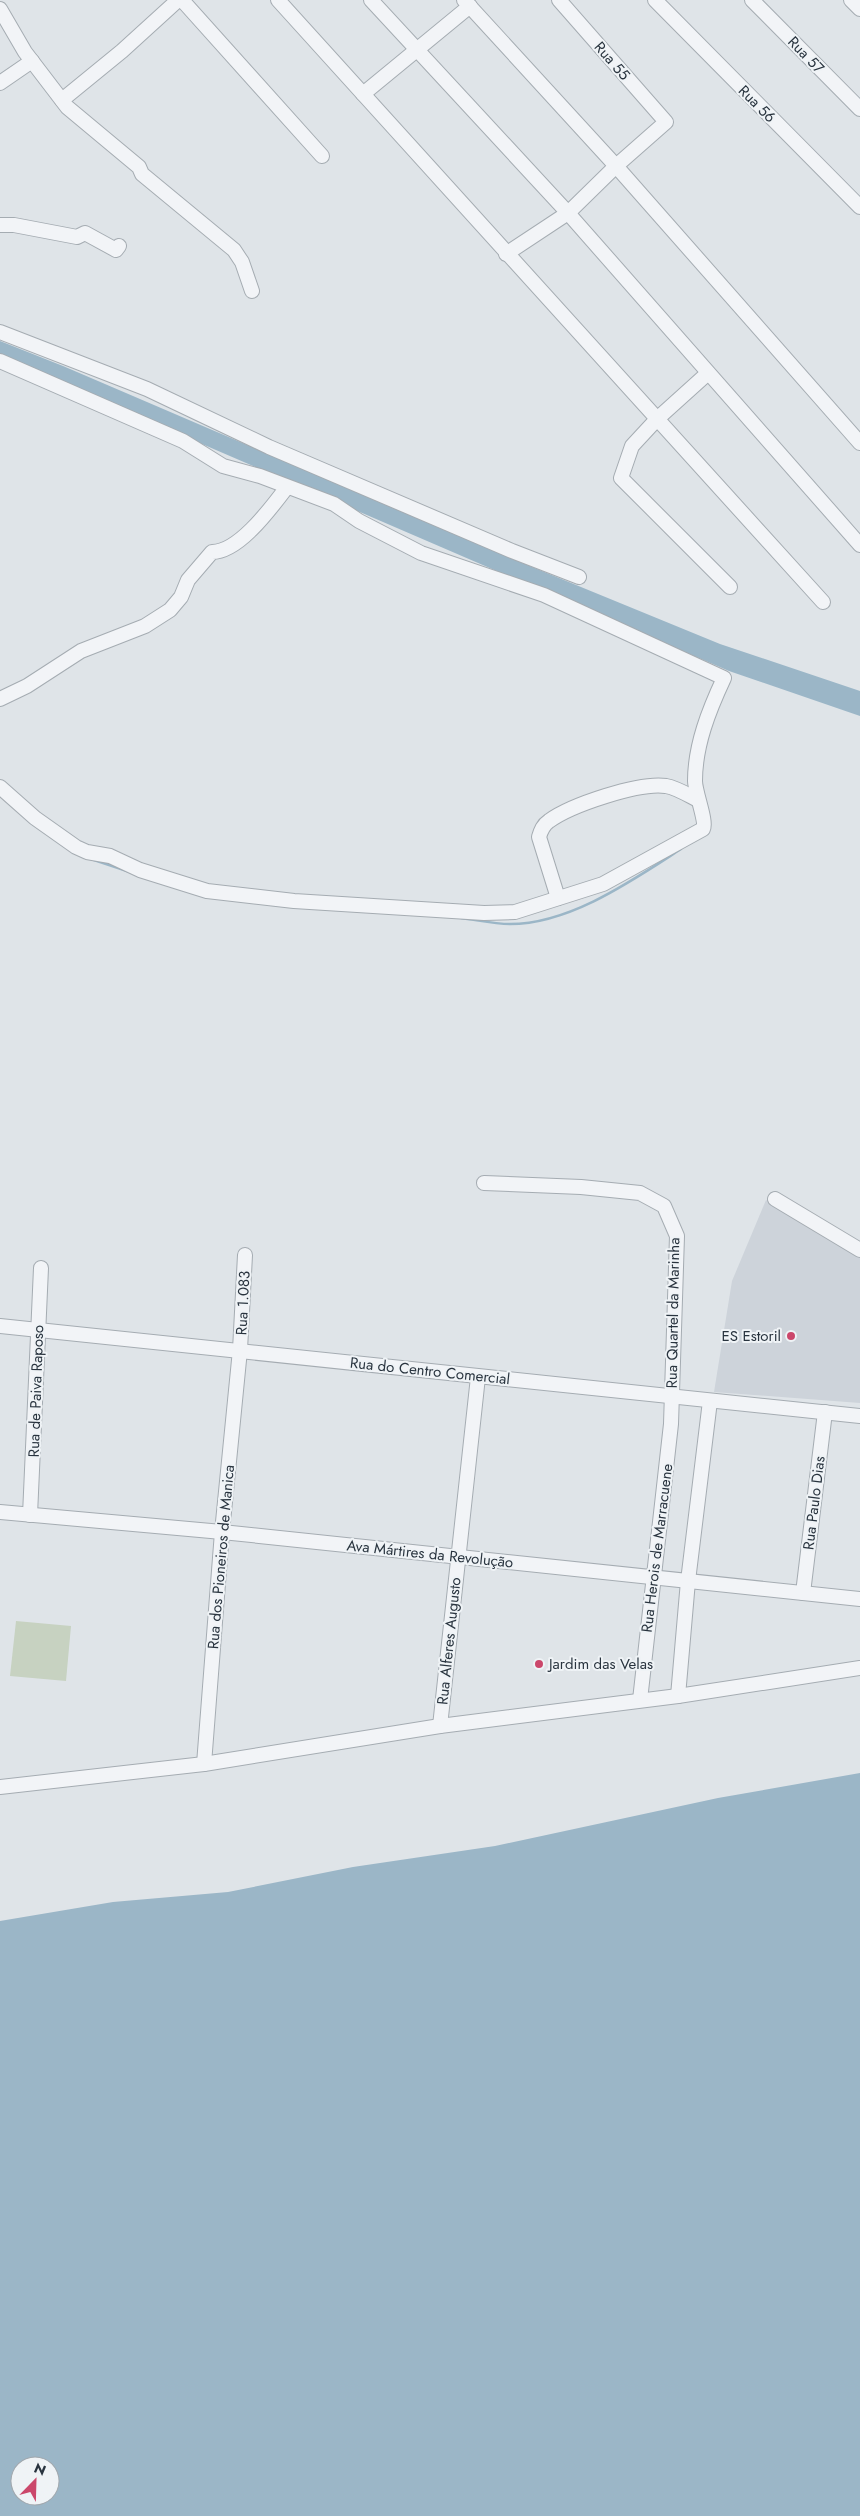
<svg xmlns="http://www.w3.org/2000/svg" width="860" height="2516" font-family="Jost,sans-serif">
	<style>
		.built { fill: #cdd3da }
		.green { fill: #c7d2c1 }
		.water { fill: #9bb6c7; fill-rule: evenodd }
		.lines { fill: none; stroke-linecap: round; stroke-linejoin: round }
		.stream { stroke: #9bb6c7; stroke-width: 2.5 }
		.minor-casing { stroke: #a5acb2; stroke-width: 16 }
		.minor { stroke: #f2f4f7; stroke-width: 14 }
		.poi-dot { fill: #cb476b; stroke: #eff3f6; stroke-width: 2 }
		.labels { text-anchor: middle; stroke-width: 4; stroke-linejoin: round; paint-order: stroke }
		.street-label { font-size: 15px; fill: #29343f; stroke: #eff3f6 }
		.poi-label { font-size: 15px; fill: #29343f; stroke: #eff3f6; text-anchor: end }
	</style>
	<rect width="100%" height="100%" fill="#dfe4e8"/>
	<path class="built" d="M 766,1200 L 860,1258 L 860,1403 L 714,1392 L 732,1281 Z"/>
	<path class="green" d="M 16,1621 L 71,1626 L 66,1681 L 10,1676 Z"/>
	<g class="water">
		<path d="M 0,341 L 63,366 L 520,562 L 720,644 L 860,691 L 860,716 L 729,671 L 0,357 Z"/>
		<path d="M 860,1773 L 860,2516 L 0,2516 L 0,1921 L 113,1902 L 228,1892 L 353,1867 L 495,1846 L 718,1798 ZM 20,2466 L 50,2466 L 50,2496 L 20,2496 Z"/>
	</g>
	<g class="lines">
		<g class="stream">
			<path d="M 88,858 L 130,872"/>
			<path d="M 461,918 C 477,920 494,924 510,924 C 570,924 633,880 681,849"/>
		</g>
		<g class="minor-casing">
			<g id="minor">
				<path d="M 182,0 L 322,156"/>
				<path d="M 278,0 L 823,602"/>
				<path d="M 371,0 L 568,213 L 860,545"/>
				<path d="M 464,0 L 616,166 L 860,443"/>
				<path d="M 655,0 L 860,207"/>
				<path d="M 752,0 L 860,109"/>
				<path d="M 851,0 L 860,9"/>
				<path d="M 0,9 L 25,52 L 67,107 L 139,167 L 142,174 L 234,250 L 242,262 L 252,291"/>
				<path d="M 0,83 L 32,61"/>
				<path d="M 363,94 L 470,6"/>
				<path d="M 62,100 L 122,51 L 178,0"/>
				<path d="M 0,225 L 14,225 L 77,237 L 85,233 L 116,250 L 119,246"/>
				<path d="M 506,254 L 568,213 L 616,166 L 666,122 L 559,0"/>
				<path d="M 0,332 L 147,389 L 269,447 L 512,551 L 579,577"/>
				<path d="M 0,361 L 183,441 L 223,466 L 260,476 L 334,504 L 359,521 L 421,553 L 544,595 L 724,678 C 709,710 695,745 695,781 C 695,792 707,822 703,829 L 603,884 L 515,912 L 484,913 L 294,901 L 207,891 L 140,870 L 110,856 L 87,852 L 76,847 L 35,818 L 0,787"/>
				<path d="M 708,373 L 657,419 L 632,446 L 621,478 L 730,587"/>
				<path d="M 0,699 L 27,686 L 81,651 L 145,626 L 170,610 L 181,597 L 188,580 L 212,552 C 239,552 271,508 287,487"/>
				<path d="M 558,898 L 539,837 C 541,830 543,825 549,821 C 571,805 639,782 666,786 C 677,788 688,795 698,800"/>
				<path d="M 484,1183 L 581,1187 L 640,1193 L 664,1206 L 677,1236 L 671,1424 L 640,1700"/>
				<path d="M 775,1199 L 860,1250"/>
				<path d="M 0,1326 L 860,1416"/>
				<path d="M 0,1512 L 222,1532 L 860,1599"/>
				<path d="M 30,1515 L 41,1268"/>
				<path d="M 803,1593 L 825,1412"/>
				<path d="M 678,1696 L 688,1581 L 710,1401"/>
				<path d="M 440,1726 L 478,1377"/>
				<path d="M 204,1764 L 222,1532 L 240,1350 L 245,1255"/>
				<path d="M 0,1787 L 204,1764 L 440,1726 L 678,1696 L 860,1668"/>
			</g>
		</g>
		<use href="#minor" class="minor"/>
	</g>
	<g class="poi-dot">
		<circle cx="791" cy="1336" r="5"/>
		<circle cx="539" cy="1664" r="5"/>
	</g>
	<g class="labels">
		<g class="street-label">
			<text transform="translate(806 55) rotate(46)" y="5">Rua 57</text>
			<text transform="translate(612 61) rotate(49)" y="5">Rua 55</text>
			<text transform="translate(757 104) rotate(45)" y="5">Rua 56</text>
			<text transform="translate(243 1303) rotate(-87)" y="5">Rua 1.083</text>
			<text transform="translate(673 1313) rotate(-89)" y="5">Rua Quartel da Marinha</text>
			<text transform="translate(430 1371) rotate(6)" y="5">Rua do Centro Comercial</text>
			<text transform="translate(36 1391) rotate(-88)" y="5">Rua de Paiva Raposo</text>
			<text transform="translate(814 1503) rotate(-83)" y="5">Rua Paulo Dias</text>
			<text transform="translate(657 1548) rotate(-83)" y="5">Rua Herois de Marracuene</text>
			<text transform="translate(430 1554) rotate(6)" y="5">Ava Mártires da Revolução</text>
			<text transform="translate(221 1557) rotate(-85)" y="5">Rua dos Pioneiros de Manica</text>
			<text transform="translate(449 1641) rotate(-84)" y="5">Rua Alferes Augusto</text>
		</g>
		<g class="poi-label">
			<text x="781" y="1341">ES Estoril</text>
			<text x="549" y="1669" text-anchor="start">Jardim das Velas</text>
		</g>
	</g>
	<g transform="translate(35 2481) rotate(23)"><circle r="24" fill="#eff3f6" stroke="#a0a7ad"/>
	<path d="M0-4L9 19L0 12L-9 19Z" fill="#cb476b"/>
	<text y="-8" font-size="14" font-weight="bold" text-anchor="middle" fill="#29343f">N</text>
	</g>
</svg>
